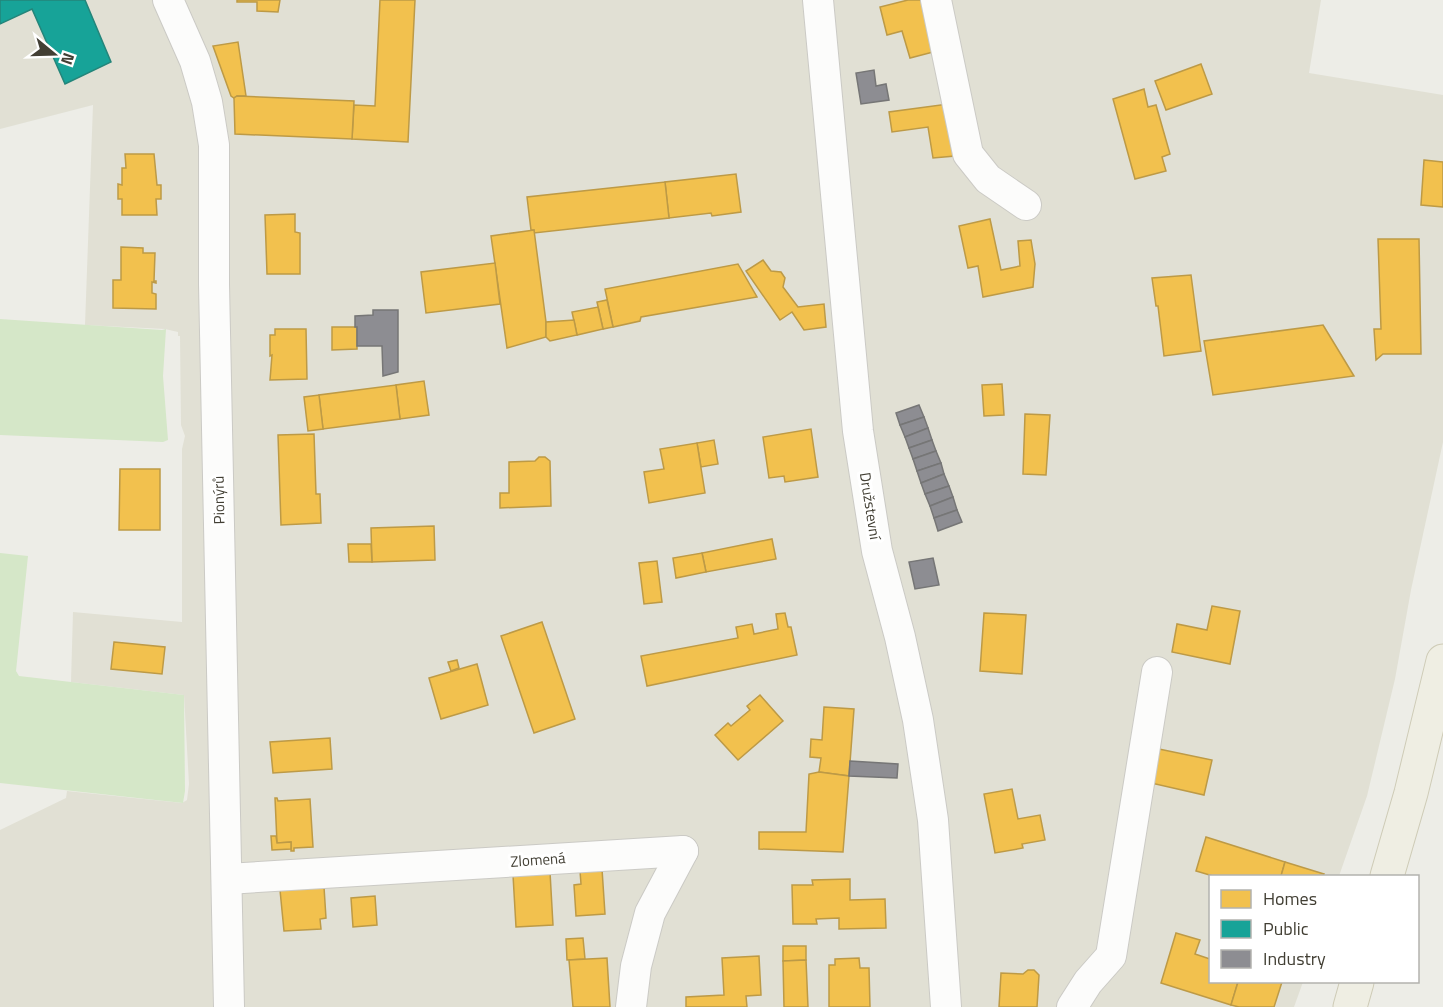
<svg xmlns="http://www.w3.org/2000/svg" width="1443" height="1007" font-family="'Titillium Web',sans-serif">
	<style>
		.residential { fill: #e1e0d4 }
		.green { fill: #d5e7c8 }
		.homes { fill: #f2c14e; stroke: #bd9a46; stroke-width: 1.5 }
		.public { fill: #17a398; stroke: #24857a; stroke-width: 1.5 }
		.industry { fill: #8d8d92; stroke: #767676; stroke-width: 1.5 }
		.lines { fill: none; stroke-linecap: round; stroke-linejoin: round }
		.minor-casing { stroke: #cbcac5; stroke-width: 32 }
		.major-casing { stroke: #cecbb6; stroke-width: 35 }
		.minor { stroke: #fcfcfb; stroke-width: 30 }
		.major { stroke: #efeee3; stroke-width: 33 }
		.labels { text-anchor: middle; stroke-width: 6; stroke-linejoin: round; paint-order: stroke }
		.street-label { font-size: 15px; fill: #423f34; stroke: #fff }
	</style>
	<rect width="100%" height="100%" fill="#edede7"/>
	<path class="residential" d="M 0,0 L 1321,0 L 1309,73 L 1443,95 L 1443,442 L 1411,590 L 1395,679 L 1367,796 L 1339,876 L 1210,876 L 1210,982 L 1303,982 L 1294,1007 L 0,1007 L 0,830 L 66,798 L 67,791 L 182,803 L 187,800 L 189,784 L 184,695 L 71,682 L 73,612 L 182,622 L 182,449 L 185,436 L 181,425 L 180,336 L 178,336 L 178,332 L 165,329 L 85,325 L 93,105 L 0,129 Z"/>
	<g class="green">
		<path d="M 0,319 L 162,330 L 166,329 L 163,376 L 168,440 L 163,442 L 0,435 Z"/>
		<path d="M 0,553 L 28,556 L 16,671 L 19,676 L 184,695 L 185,791 L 183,803 L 0,783 Z"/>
	</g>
	<g class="homes">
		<path d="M 237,0 L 280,0 L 278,12 L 257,11 L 257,2 L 237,2 Z"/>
		<path d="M 380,0 L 415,0 L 408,142 L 352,139 L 354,105 L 375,106 Z"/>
		<path d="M 908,0 L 925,0 L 937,51 L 910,58 L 902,31 L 887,35 L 880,7 Z"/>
		<path d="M 238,42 L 246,96 L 237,96 L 234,98 L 231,96 L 213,46 Z"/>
		<path d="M 1201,64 L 1212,94 L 1166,110 L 1155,81 Z"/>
		<path d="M 1144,89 L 1148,107 L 1156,105 L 1170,154 L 1162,157 L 1166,171 L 1135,179 L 1113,99 Z"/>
		<path d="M 237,96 L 354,101 L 352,139 L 235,134 L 234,98 Z"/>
		<path d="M 948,104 L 955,156 L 933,158 L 928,127 L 892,132 L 889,112 Z"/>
		<path d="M 125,154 L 154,154 L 157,185 L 161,185 L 161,199 L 156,199 L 157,215 L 122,215 L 122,199 L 118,199 L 118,184 L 122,185 L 122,168 L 126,168 Z"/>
		<path d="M 1424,160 L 1443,162 L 1443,207 L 1421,205 Z"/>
		<path d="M 736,174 L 741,212 L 712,216 L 711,213 L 669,218 L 665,182 Z"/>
		<path d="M 665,182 L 669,218 L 534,233 L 534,230 L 531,230 L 527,197 Z"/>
		<path d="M 295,214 L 295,232 L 300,233 L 300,274 L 267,274 L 265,215 Z"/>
		<path d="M 990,219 L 1001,270 L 1020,266 L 1018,241 L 1031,240 L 1035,264 L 1033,287 L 983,297 L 978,266 L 968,268 L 959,226 Z"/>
		<path d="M 534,230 L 546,322 L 546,337 L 507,348 L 491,236 Z"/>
		<path d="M 1378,239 L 1419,239 L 1421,354 L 1383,354 L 1376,360 L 1374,329 L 1381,329 Z"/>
		<path d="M 121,247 L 143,248 L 143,253 L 155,253 L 154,281 L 156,281 L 156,283 L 152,282 L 152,293 L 156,294 L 156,309 L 113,308 L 113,280 L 121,280 Z"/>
		<path d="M 763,260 L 771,271 L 781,272 L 785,278 L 783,287 L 798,307 L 824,304 L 826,327 L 804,330 L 792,312 L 780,320 L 746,271 Z"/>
		<path d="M 495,263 L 500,304 L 426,313 L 421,272 Z"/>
		<path d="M 738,264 L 757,297 L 641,317 L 640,321 L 613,327 L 605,289 Z"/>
		<path d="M 1191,275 L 1201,351 L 1164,356 L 1158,306 L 1156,306 L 1152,278 Z"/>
		<path d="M 607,300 L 613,327 L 603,329 L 597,302 Z"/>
		<path d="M 598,307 L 603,329 L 577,335 L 572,312 Z"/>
		<path d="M 574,320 L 577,335 L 550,341 L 546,337 L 546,322 Z"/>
		<path d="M 1323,325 L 1354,376 L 1213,395 L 1204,341 Z"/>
		<path d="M 332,327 L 357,327 L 357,349 L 332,350 Z"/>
		<path d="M 275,329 L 306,329 L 307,379 L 270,380 L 272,355 L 270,356 L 270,335 L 275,335 Z"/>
		<path d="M 424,381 L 429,415 L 400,419 L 396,385 Z"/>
		<path d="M 1002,384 L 1004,415 L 984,416 L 982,385 Z"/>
		<path d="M 396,385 L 400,419 L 323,429 L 319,395 Z"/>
		<path d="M 319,395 L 323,429 L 308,431 L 304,397 Z"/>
		<path d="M 1025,414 L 1050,415 L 1046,475 L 1023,474 Z"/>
		<path d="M 811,429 L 818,477 L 785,482 L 784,476 L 769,478 L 763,437 Z"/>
		<path d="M 314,434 L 316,494 L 320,494 L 321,523 L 281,525 L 278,435 Z"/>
		<path d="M 714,440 L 718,464 L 701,467 L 697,443 Z"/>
		<path d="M 697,443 L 705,493 L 649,503 L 644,472 L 664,469 L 660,449 Z"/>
		<path d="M 539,457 L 545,457 L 550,461 L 551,506 L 500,508 L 500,493 L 509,493 L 509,462 L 535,461 Z"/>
		<path d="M 120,469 L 160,469 L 160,530 L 119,530 Z"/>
		<path d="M 434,526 L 435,560 L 372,562 L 371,528 Z"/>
		<path d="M 772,539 L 776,559 L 706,572 L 702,553 Z"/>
		<path d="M 348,544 L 371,544 L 372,562 L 349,562 Z"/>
		<path d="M 702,553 L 706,572 L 676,578 L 673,558 Z"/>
		<path d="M 657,561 L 662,602 L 644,604 L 639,563 Z"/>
		<path d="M 1212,606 L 1240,611 L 1230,664 L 1172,652 L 1177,624 L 1207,630 Z"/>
		<path d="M 785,613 L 788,627 L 791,627 L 797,655 L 647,686 L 641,656 L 738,638 L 736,627 L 752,624 L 754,634 L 778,629 L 776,614 Z"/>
		<path d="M 984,613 L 1026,615 L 1022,674 L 980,671 Z"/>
		<path d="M 542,622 L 575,719 L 534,733 L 501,636 Z"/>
		<path d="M 114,642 L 165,647 L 162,674 L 111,669 Z"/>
		<path d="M 457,660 L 459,668 L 451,671 L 448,662 Z"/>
		<path d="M 477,664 L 488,705 L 441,719 L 429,678 Z"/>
		<path d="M 760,695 L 783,721 L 738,760 L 715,735 L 728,723 L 731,726 L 750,710 L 747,706 Z"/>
		<path d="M 824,707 L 854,709 L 849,776 L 819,772 L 821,758 L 810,757 L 811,739 L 822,740 Z"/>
		<path d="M 330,738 L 332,769 L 273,773 L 270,742 Z"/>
		<path d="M 1159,749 L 1212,760 L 1204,795 L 1151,783 Z"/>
		<path d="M 819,772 L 849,776 L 843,852 L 759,849 L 759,832 L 806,832 L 809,774 Z"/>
		<path d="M 1012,789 L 1018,819 L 1040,815 L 1045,840 L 1022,844 L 1023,848 L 995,853 L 984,794 Z"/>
		<path d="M 275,798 L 277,798 L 278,801 L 310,799 L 313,847 L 294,848 L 294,851 L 291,851 L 291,842 L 277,843 Z"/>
		<path d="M 271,836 L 276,836 L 277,843 L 291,842 L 291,849 L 272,850 Z"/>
		<path d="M 1206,837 L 1285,862 L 1281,876 L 1213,876 L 1196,871 Z"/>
		<path d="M 1285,862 L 1324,874 L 1323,876 L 1281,876 Z"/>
		<path d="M 602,869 L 605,914 L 576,916 L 574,885 L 581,884 L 580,871 Z"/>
		<path d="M 550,872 L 553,925 L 516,927 L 513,875 Z"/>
		<path d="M 850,879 L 850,900 L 885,899 L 886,928 L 839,929 L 839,918 L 816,919 L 817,924 L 793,924 L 792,885 L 813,885 L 812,880 Z"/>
		<path d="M 324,887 L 326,918 L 320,919 L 321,929 L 284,931 L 280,890 Z"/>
		<path d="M 375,896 L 377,925 L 353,927 L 351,898 Z"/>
		<path d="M 1176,933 L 1200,940 L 1195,954 L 1210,959 L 1210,982 L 1238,982 L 1231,1005 L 1161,983 Z"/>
		<path d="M 583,938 L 585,959 L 567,960 L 566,939 Z"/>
		<path d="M 783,946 L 806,946 L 806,960 L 783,961 Z"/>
		<path d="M 759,956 L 761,995 L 746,996 L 747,1007 L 686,1007 L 686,997 L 724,995 L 722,958 Z"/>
		<path d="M 607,958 L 610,1007 L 573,1007 L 569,960 Z"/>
		<path d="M 859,958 L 860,968 L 869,968 L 870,1007 L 829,1007 L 829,965 L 835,965 L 835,959 Z"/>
		<path d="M 806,960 L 808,1007 L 784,1007 L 783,961 Z"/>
		<path d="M 1028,970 L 1034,970 L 1039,975 L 1037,1007 L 999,1007 L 1001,973 L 1023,974 Z"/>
		<path d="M 1238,982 L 1282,982 L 1274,1007 L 1239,1007 L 1231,1005 Z"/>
	</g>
	<path class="public" d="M 0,0 L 85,0 L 111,62 L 65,84 L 32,9 L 0,24 Z"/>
	<g class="industry">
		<path d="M 874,70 L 876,86 L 886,84 L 889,100 L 861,104 L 856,73 Z"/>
		<path d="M 373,310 L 398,310 L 398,372 L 383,376 L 382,346 L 357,346 L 357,327 L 355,327 L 355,316 L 373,315 Z"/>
		<path d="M 919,405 L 924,417 L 900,425 L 896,413 Z"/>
		<path d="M 924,417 L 928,428 L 905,437 L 900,425 Z"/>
		<path d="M 928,428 L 932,440 L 909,448 L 905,437 Z"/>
		<path d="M 932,440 L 936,451 L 913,459 L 909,448 Z"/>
		<path d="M 936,451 L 941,463 L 917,471 L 913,459 Z"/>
		<path d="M 941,463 L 944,474 L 921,483 L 917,471 Z"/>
		<path d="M 944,474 L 949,486 L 925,494 L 921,483 Z"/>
		<path d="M 949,486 L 953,497 L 930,506 L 925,494 Z"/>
		<path d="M 953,497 L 957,510 L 934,518 L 930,506 Z"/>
		<path d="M 957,510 L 962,522 L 938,531 L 934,518 Z"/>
		<path d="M 933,558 L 939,585 L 915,589 L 909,562 Z"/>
		<path d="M 850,761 L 898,764 L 897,778 L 849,776 Z"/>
	</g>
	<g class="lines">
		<g class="minor-casing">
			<g id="minor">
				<path d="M 168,0 L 195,61 L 207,102 L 214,145 L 214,284 L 229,1007"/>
				<path d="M 818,0 L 858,431 L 877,551 L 900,637 L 918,720 L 933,820 L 946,1007"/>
				<path d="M 936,0 L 968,154 L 988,179 L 1026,205"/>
				<path d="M 227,879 L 683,851"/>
				<path d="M 631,1007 L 636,966 L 650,913 L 683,851"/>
				<path d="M 1072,1007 L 1088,982 L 1111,956 L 1157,672"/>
			</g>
		</g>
		<g class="major-casing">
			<g id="major">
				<path d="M 1387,876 L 1411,793 L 1443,661"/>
				<path d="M 1350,1007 L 1357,982"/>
			</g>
		</g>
		<use href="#minor" class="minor"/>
		<use href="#major" class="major"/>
	</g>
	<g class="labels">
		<g class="street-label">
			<text transform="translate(219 500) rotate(-91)" y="5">Pionýrů</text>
			<text transform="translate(870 506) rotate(81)" y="5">Družstevní</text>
			<text transform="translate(538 860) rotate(-4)" y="5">Zlomená</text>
		</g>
	</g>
	<rect x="1209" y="875" width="210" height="108" fill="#ffffff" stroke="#b3b2ae" stroke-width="1.5"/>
	<rect x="1221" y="890" width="30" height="18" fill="#f2c14e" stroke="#b3b2ae" stroke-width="1.5"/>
	<text x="1263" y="905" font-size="18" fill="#423f34">Homes</text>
	<rect x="1221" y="920" width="30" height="18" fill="#17a398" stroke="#b3b2ae" stroke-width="1.5"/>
	<text x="1263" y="935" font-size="18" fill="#423f34">Public</text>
	<rect x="1221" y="950" width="30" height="18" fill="#8d8d92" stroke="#b3b2ae" stroke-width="1.5"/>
	<text x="1263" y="965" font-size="18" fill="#423f34">Industry</text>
	<g transform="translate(54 54) rotate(109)" stroke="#ffffff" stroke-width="4.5" paint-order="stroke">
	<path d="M0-4.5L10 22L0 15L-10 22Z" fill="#423f34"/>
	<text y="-9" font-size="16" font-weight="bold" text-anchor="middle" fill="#423f34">N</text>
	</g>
</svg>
